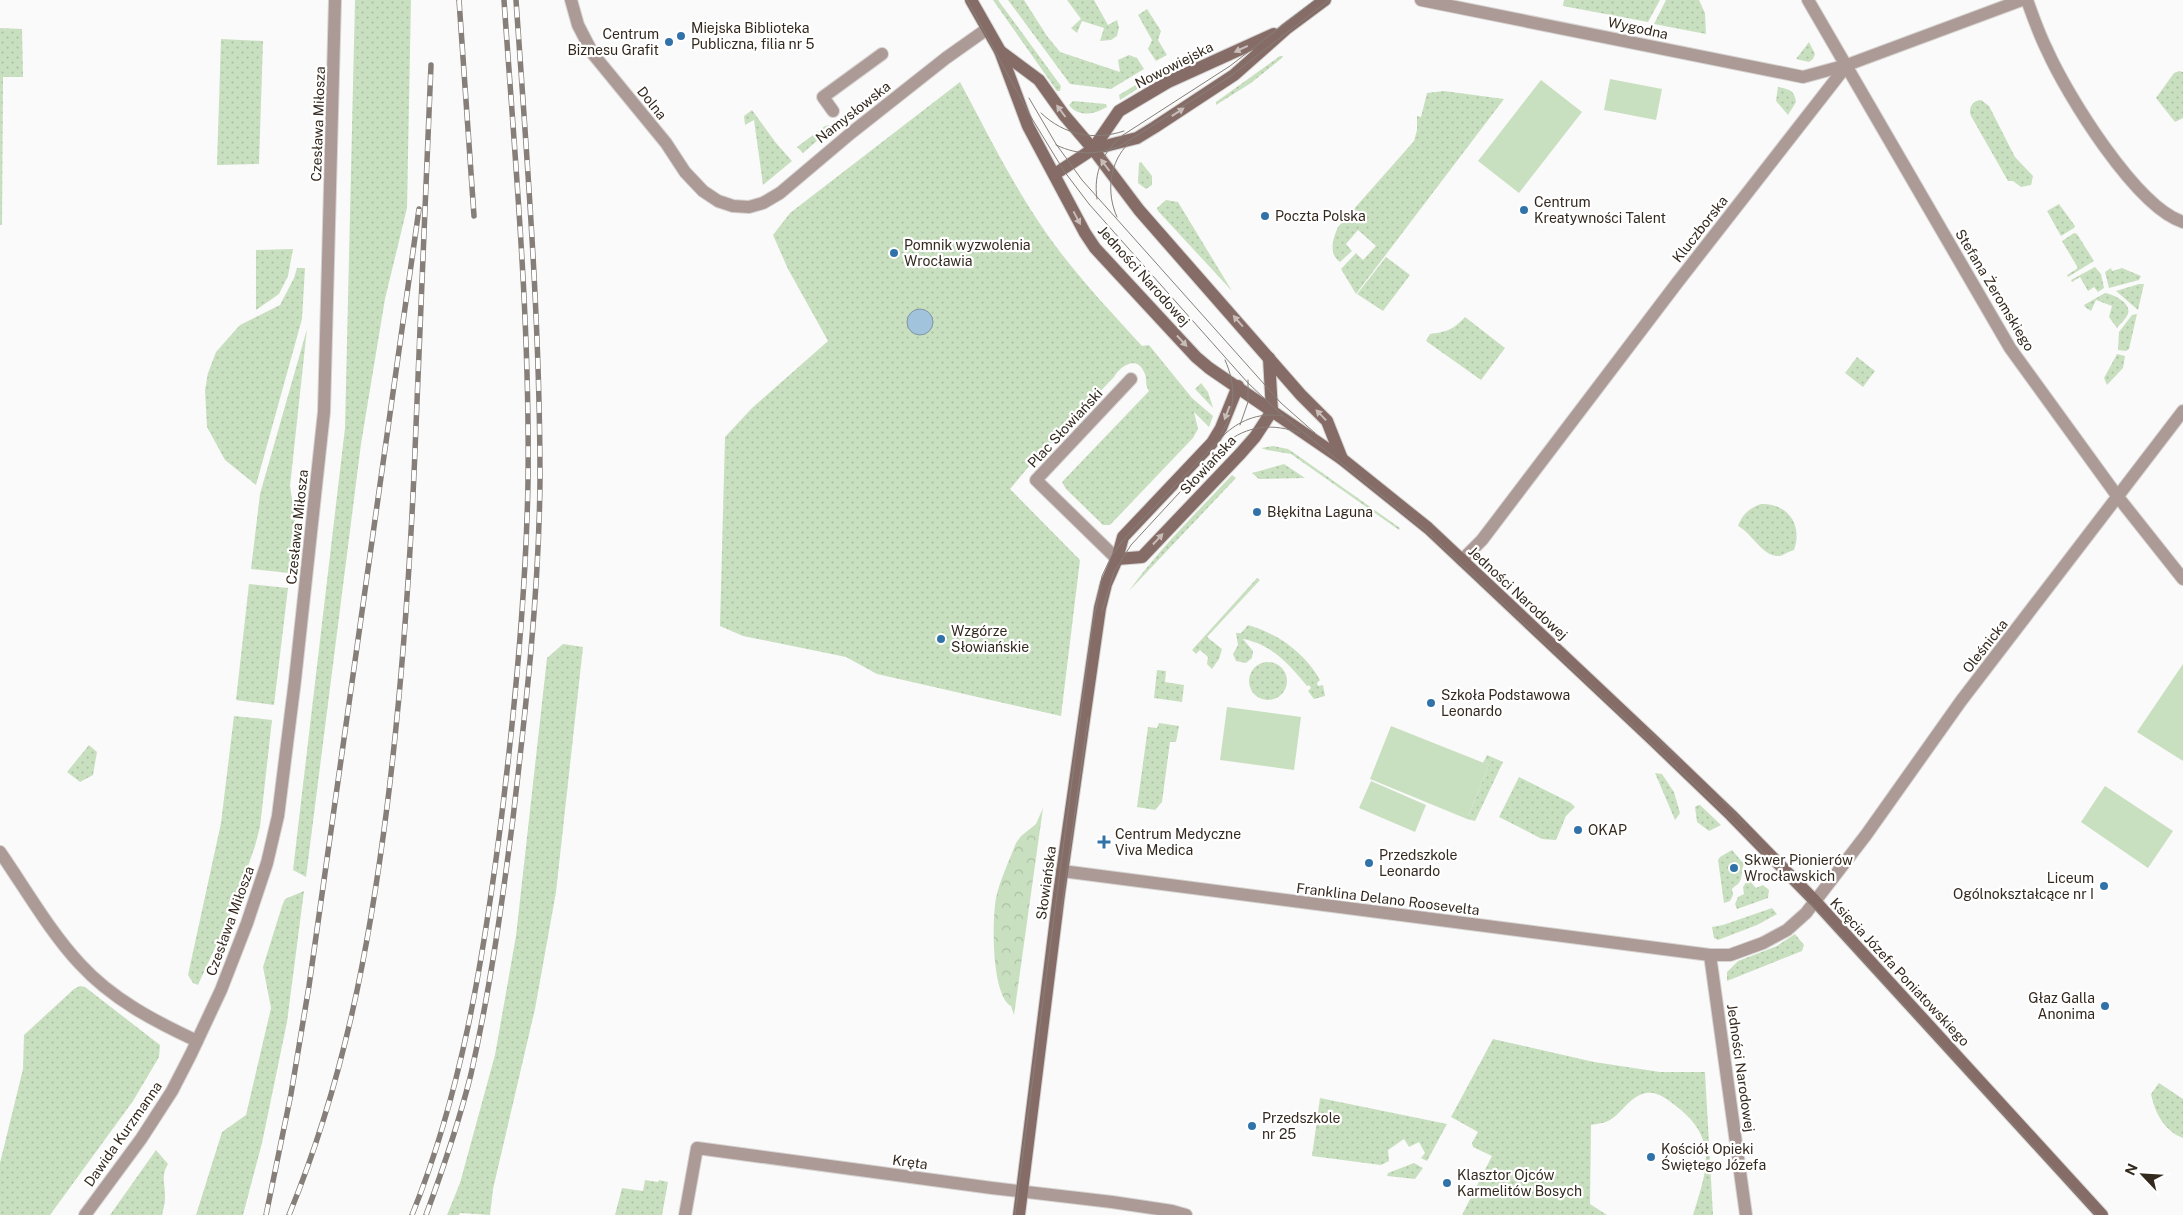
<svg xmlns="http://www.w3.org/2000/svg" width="2183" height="1215" font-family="'Public Sans',sans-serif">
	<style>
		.green { fill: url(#green-dots) }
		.forest { fill: url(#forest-crowns) }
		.pitch { fill: #c9e0c0 }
		.water { fill: #a1c3dc; stroke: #8095a3 }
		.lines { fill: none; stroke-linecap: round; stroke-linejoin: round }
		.street-casing { stroke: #d6d4d2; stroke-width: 14 }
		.secondary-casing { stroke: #d6d4d2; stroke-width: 14 }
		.street { stroke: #ac9a96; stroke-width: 12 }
		.secondary { stroke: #866c66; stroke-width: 12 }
		.tram { stroke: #867f79; stroke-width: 1 }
		.rail-casing { stroke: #867f79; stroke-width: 5.5 }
		.rail { stroke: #fff; stroke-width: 4; stroke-dasharray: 11; stroke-linecap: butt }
		.oneway { fill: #c9bdba }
		.poi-dot { fill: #3172a8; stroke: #fff; stroke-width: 2 }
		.labels { text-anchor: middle; stroke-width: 4.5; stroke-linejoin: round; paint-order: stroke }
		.poi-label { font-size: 14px; fill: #34291e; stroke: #fff; text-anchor: start }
		.street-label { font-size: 14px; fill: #34291e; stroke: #fff }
	</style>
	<defs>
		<pattern id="green-dots" width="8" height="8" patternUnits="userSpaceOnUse" patternTransform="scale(1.25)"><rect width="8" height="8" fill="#c9e0c0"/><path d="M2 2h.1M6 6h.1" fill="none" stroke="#adc0a5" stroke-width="1.8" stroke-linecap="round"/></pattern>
		<pattern id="forest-crowns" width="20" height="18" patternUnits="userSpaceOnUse" patternTransform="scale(1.25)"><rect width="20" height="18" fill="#c9e0c0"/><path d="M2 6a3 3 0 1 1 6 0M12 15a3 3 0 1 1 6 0" fill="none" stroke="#adc0a5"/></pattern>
	</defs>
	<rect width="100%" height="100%" fill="#fafafa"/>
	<g class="green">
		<path d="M 355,0 L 411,0 L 407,208 L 385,299 L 361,444 L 306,877 L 293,870 L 345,428 Z"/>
		<path d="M 993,0 L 998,0 L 1061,86 L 1060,91 L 1057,91 Z"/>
		<path d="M 1008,0 L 1024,0 L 1047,36 L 1060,52 L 1120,72 L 1118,60 L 1129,55 L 1137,58 L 1144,69 L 1111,89 L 1070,84 Z"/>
		<path d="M 1067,0 L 1094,0 L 1108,25 L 1117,20 L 1119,27 L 1117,36 L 1111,40 L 1100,41 L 1104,28 L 1082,21 L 1077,33 L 1071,28 L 1081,19 Z"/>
		<path d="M 1564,0 L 1660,0 L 1648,22 L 1563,6 Z"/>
		<path d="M 1666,0 L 1699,0 L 1705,13 L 1706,34 L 1654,24 Z"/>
		<path d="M 1147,9 L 1161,31 L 1158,40 L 1167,55 L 1156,61 L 1148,49 L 1152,40 L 1138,15 Z"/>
		<path d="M 0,28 L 22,29 L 23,77 L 3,77 L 2,225 L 0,225 Z"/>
		<path d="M 221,39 L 263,41 L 259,164 L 217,165 Z"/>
		<path d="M 1809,42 L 1815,54 L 1813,59 L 1809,62 L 1796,59 Z"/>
		<path d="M 1280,56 L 1283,56 L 1282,58 L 1251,83 L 1216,105 L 1216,102 Z"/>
		<path d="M 2179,71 L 2183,72 L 2183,118 L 2175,122 L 2156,98 L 2174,73 Z"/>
		<path d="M 1147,78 L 1149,80 L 1147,83 L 1120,100 L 1119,95 Z"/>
		<path d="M 960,82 C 988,134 1014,188 1049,237 C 1077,276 1110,311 1142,346 L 1149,345 L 1192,398 L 1213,416 L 1209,427 L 1194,412 L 1198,429 L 1193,438 L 1110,525 L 1103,525 L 1066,489 L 1062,482 L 1149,391 C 1144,384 1148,379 1144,372 C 1137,355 1120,366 1114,377 L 1031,464 L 1010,489 L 1080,560 L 1061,716 L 877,674 L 846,657 L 743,636 L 720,626 L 725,437 L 752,408 L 828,341 L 788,269 L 773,235 L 790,213 Z"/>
		<path d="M 1778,87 C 1788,89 1795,90 1796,102 L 1788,115 L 1776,101 Z"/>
		<path d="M 1444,91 L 1504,99 L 1356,294 L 1341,269 L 1356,253 L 1363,260 L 1376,246 L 1358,230 L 1346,244 L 1352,251 L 1340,262 C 1328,254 1333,238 1338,227 L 1414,141 L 1417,130 L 1417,116 L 1421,117 L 1427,93 Z"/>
		<path d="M 1981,100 L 1989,106 L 2015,157 L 2033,176 L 2031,185 L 2021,187 L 2013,181 L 2008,181 L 1971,116 C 1968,109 1972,100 1981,100 Z"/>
		<path d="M 1073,101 L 1106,104 L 1107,107 C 1095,114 1079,118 1069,105 Z"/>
		<path d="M 752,110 L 776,143 L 792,161 L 763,185 L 754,120 L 745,125 L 744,116 Z"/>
		<path d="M 831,125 L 832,128 L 803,153 L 797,147 L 825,126 Z"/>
		<path d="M 1141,162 L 1152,176 L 1152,185 L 1146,189 L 1138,183 L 1139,163 Z"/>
		<path d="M 1166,200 L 1178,202 L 1232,291 L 1158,211 L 1157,208 Z"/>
		<path d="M 2059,204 L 2075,226 L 2074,228 L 2061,236 L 2047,211 Z"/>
		<path d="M 2074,233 L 2077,234 L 2094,261 L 2068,277 L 2067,275 L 2078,268 L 2062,241 Z"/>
		<path d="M 293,249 L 288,276 L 279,294 L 256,310 L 256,250 Z"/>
		<path d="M 1386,257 L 1410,275 L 1383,311 L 1357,294 Z"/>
		<path d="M 2095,267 L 2101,274 L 2104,288 L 2098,292 L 2094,287 L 2088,291 L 2080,277 L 2072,282 L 2071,280 Z"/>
		<path d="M 297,268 L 305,268 L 302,319 L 256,485 L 225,460 L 207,427 L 205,390 L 208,373 L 216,352 L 240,325 L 280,305 L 294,278 Z"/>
		<path d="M 2111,268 L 2112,271 L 2122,268 L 2141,276 L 2139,280 L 2109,288 L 2105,272 Z"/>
		<path d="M 2139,284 L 2144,284 L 2138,310 L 2116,291 Z"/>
		<path d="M 2105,293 C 2113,294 2132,303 2128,314 C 2126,319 2120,324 2117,328 L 2109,317 L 2112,306 L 2096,300 L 2091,311 L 2085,307 L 2084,305 Z"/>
		<path d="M 2137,314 L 2129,349 L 2126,351 L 2118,350 L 2119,332 L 2132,315 Z"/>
		<path d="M 1465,317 L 1505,348 L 1481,380 L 1426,341 L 1430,334 C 1447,332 1454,329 1465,317 Z"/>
		<path d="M 307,329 L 290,486 L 295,518 L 289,573 L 251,569 L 260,494 Z"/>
		<path d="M 2117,354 L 2125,356 L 2123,368 L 2107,385 L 2104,378 Z"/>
		<path d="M 1857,357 L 1875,371 L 1863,387 L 1845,373 Z"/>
		<path d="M 1201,383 L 1208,392 L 1213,408 L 1195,389 Z"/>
		<path d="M 1273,446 L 1288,449 L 1297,455 L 1400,528 L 1399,530 L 1291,454 L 1267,450 L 1261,448 Z"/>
		<path d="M 1284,464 L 1305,478 L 1259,479 L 1252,473 Z"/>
		<path d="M 1232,475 L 1236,478 L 1129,591 C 1159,549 1197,512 1232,475 Z"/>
		<path d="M 1761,504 C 1788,503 1803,525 1794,550 C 1789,551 1784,555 1780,556 C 1763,558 1752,533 1738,526 C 1742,515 1749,508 1761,504 Z"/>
		<path d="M 1257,578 L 1260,580 L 1207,637 L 1222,649 L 1219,659 L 1212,669 L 1207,664 L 1208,657 L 1200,650 L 1196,654 L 1192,650 Z"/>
		<path d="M 249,584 L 288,588 L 274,705 L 236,700 Z"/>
		<path d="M 1248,625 C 1278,634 1304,652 1320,680 L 1317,683 L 1318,686 L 1323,685 L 1325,696 L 1314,699 L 1308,691 L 1311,688 L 1309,685 L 1307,686 C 1289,664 1271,644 1243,639 L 1253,651 L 1252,658 L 1246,663 L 1236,661 L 1233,654 L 1238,645 L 1236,633 L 1241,633 Z"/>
		<path d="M 563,644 L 583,647 L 556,892 L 535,1009 L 493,1189 L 490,1215 L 460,1213 L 459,1215 L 447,1215 L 460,1183 L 495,1055 L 516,936 L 547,658 Z"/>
		<circle cx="1268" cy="681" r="19"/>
		<path d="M 1157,670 L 1166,671 L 1165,682 L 1184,685 L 1182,702 L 1154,698 Z"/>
		<path d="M 234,716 L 272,720 L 260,827 L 255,846 L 235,904 L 198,985 L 193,983 L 188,975 L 221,823 Z"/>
		<path d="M 1159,723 L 1179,726 L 1176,742 L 1170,742 L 1162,802 L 1155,810 L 1137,807 L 1148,727 L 1157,728 Z"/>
		<path d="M 89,745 L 97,752 L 93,775 L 80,782 L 67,772 Z"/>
		<path d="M 1487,755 L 1503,762 L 1475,821 L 1467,819 L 1489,765 L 1483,763 Z"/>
		<path d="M 1655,773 L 1662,774 L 1674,792 L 1680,813 L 1675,820 Z"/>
		<path d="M 1519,777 L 1571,803 L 1575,807 L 1566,816 L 1556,840 L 1542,839 L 1499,817 Z"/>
		<path d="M 1698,805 L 1700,805 L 1721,825 L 1709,831 L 1697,822 L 1695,807 Z"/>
		<path d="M 1732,850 L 1744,864 C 1741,870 1743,879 1738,884 C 1736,886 1733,887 1732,889 L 1733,895 L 1730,901 L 1724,903 L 1718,860 L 1720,857 Z"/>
		<path d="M 1748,879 L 1756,888 L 1763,885 L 1769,890 L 1768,898 L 1737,909 L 1735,904 L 1738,897 L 1744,894 L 1743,887 Z"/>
		<path d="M 304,891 L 287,1022 L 262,1143 L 243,1215 L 196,1215 L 222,1132 L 246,1115 L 271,1008 L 263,967 L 282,906 L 285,899 Z"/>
		<path d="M 1772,908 L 1777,914 L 1757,925 L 1718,940 L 1714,938 L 1712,927 L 1723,925 Z"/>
		<path d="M 1795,934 L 1804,945 L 1802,951 L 1727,981 L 1727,972 L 1738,961 L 1777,946 Z"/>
		<path d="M 80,986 L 85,987 L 160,1045 L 159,1057 L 133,1101 L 50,1215 L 0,1215 L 0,1163 L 23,1069 L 24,1035 L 74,989 Z"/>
		<path d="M 1493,1039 L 1594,1062 L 1660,1072 L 1705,1072 L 1713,1215 L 1693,1215 C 1707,1170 1719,1139 1676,1106 C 1667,1099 1657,1091 1646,1093 C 1630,1096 1622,1113 1610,1120 C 1605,1123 1597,1124 1591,1125 L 1590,1204 L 1607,1215 L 1462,1215 L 1492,1156 L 1473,1147 L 1472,1143 L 1478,1132 L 1451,1117 Z"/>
		<path d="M 2159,1083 L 2183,1099 L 2183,1138 C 2164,1131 2155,1113 2151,1094 Z"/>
		<path d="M 1320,1098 L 1447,1124 L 1427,1161 L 1421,1158 L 1425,1153 L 1419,1142 L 1409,1147 L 1404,1139 L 1388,1150 L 1389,1161 L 1381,1165 L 1312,1156 Z"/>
		<path d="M 156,1150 L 168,1164 C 160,1177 166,1185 165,1199 C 165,1204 163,1210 162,1215 L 110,1215 Z"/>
		<path d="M 1414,1163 L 1423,1168 L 1415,1179 L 1387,1176 L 1388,1173 Z"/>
		<path d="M 645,1180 L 658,1182 L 659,1180 L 668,1182 L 662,1215 L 615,1215 L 622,1188 L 643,1191 Z"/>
	</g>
	<path class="forest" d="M 1043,808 L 1014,1015 L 1011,1006 C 991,995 992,919 996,898 C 1000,880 1009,861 1016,843 L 1021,836 L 1036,824 Z"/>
	<g class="pitch">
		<path d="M 1610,79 L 1662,89 L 1656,120 L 1604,110 Z"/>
		<path d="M 1541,80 L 1582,112 L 1519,193 L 1478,161 Z"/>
		<path d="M 2183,664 L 2183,761 L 2137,732 Z"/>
		<path d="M 1227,707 L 1301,717 L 1294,770 L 1220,760 Z"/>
		<path d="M 1391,726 L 1489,765 L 1467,819 L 1370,779 Z"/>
		<path d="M 1371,781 L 1426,805 L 1415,832 L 1359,808 Z"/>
		<path d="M 2105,786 L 2173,831 L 2148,868 L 2081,822 Z"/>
	</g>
	<circle class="water" cx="920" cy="322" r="13"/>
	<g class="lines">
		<g class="street-casing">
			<g id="street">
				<path d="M 571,0 L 578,25 L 593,54 L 666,143 L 685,172 L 703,191 L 718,201 L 733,206 L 749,207 L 763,203 L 780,193 L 851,133 L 946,58 L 987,29"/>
				<path d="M 1421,0 L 1803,77 L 1847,65 L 2022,0"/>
				<path d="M 1808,0 L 2010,348 L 2118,497 L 2183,579"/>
				<path d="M 2027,0 C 2033,17 2039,34 2047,50 C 2067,95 2136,207 2183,222"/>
				<path d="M 833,111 L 823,97 L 882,54"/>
				<path d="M 1117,559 L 1036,480 L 1131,379"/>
				<path d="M 1462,560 L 1482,540 L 1677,283 L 1847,65"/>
				<path d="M 0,852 C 25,888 50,932 80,964 C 112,999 154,1021 197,1041"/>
				<path d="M 1062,871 L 1710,955 L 1730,955 L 1763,943 L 1787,930 L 1806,913 L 1866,835 L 1961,701 L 2183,411"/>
				<path d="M 1710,955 L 1746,1215"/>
				<path d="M 85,1215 L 141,1139 L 172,1091 L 191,1054 L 221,990 L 247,923 L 267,863 L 278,816 L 295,680 L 324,412 L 335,0"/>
				<path d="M 685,1215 L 697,1148 L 992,1188 L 1112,1202 L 1172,1211 L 1186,1215"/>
			</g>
		</g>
		<g class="secondary-casing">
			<g id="secondary">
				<path d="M 971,0 L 1000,51 L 1028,126 L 1085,233 L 1095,248 L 1196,357 L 1209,368 L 1342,459 L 1428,528 L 1654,741 L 1731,815 L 1815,901 L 2102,1215"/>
				<path d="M 1000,51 L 1039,80 L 1064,115 L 1093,149 L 1139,210 L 1301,395 L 1327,421 L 1342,459"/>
				<path d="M 1093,149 L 1137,138 L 1155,127 L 1234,75 L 1286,29 L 1325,0"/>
				<path d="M 1055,174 L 1093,149 L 1119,111 L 1168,82 L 1274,34"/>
				<path d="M 1117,559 L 1142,557 L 1240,454 L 1255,437 L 1272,411 L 1269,358"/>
				<path d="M 1019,1215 L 1059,894 L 1100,608 L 1106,584 L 1117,559 L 1123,537 L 1212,443 L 1221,428 L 1238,386"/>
			</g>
		</g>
		<use href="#street" class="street"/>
		<use href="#secondary" class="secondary"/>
		<g class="tram">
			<path d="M 967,0 L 1031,117 L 1064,171 L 1089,204 L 1248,383 L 1283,416 L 1425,530 L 1706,795 L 1770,859 L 2096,1215"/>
			<path d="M 1029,98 L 1056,144 L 1082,180 L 1281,403 L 1315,433"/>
			<path d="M 1041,113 C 1064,135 1094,141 1124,131"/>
			<path d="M 1056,145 C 1080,156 1098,155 1122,145 L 1232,75 L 1329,0"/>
			<path d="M 1097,199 C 1093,172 1103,152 1123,135 L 1230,66 L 1315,0"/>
			<path d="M 1117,217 C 1106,193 1109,162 1129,143"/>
			<path d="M 1240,425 L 1248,402 L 1248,380"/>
			<path d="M 1221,434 C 1236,411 1236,384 1225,360"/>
			<path d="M 1225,444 C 1246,425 1274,423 1300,433"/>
			<path d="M 1102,611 L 1114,572 L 1131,545 L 1229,439"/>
			<path d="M 1647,729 L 1680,760"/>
			<path d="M 1722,800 L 1746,825"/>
			<path d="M 1061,913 L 1088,718"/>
			<path d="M 1015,1215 L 1092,628 L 1102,576 L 1112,555 L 1124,539 L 1226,433 C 1242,419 1262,412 1283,416"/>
		</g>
		<g class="rail-casing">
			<g id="rail">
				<path d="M 459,0 L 474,216"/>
				<path d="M 266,1215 L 291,1094 L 309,986 L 419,209"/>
				<path d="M 289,1215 C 344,1081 369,949 387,807 C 402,688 410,570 415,451 C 420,322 426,193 431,65"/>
				<path d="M 412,1215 C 461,1094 482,966 499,837 C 514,719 526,600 528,481 C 530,320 515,160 504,0"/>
				<path d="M 426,1215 C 443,1169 459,1122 471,1074 C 490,990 502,904 513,818 C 526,707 539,593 540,480 C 540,320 527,160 516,0"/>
			</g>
		</g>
		<use href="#rail" class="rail"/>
	</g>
	<defs><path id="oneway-solid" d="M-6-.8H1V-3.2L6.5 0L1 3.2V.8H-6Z" transform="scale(1.25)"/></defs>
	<g class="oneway">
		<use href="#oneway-solid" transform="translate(1241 49) rotate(155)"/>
		<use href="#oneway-solid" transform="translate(1061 111) rotate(-127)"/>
		<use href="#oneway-solid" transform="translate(1178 112) rotate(-33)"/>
		<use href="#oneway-solid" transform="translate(1105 165) rotate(-127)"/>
		<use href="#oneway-solid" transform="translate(1077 218) rotate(62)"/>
		<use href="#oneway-solid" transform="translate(1238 321) rotate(-131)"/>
		<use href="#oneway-solid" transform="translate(1182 341) rotate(47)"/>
		<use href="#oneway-solid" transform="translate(1227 413) rotate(111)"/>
		<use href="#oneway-solid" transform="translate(1321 415) rotate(-134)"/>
		<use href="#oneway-solid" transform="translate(1158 539) rotate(-47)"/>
	</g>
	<g class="poi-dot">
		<circle cx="681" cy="36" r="5"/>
		<circle cx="669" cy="42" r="5"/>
		<circle cx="1524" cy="210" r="5"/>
		<circle cx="1265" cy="216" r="5"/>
		<circle cx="894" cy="253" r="5"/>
		<circle cx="1257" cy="512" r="5"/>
		<circle cx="941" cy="639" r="5"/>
		<circle cx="1431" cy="703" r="5"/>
		<circle cx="1578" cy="830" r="5"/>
		<path d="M1101.5 834.5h5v5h5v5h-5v5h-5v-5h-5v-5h5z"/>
		<circle cx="1369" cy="863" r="5"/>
		<circle cx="1734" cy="868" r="5"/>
		<circle cx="2104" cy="886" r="5"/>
		<circle cx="2105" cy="1006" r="5"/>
		<circle cx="1252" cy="1126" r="5"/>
		<circle cx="1651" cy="1157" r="5"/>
		<circle cx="1447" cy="1183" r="5"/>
	</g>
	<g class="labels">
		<g class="poi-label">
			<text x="691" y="33">Miejska Biblioteka<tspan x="691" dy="16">Publiczna, filia nr 5</tspan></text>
			<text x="659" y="39" text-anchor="end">Centrum<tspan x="659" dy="16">Biznesu Grafit</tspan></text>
			<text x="1534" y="207">Centrum<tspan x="1534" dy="16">Kreatywności Talent</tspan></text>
			<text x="1275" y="221">Poczta Polska</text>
			<text x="904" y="250">Pomnik wyzwolenia<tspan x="904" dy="16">Wrocławia</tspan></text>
			<text x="1267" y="517">Błękitna Laguna</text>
			<text x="951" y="636">Wzgórze<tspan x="951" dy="16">Słowiańskie</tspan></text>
			<text x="1441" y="700">Szkoła Podstawowa<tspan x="1441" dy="16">Leonardo</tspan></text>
			<text x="1588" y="835">OKAP</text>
			<text x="1115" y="839">Centrum Medyczne<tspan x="1115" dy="16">Viva Medica</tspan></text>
			<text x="1379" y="860">Przedszkole<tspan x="1379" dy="16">Leonardo</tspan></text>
			<text x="1744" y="865">Skwer Pionierów<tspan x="1744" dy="16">Wrocławskich</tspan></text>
			<text x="2094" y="883" text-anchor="end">Liceum<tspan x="2094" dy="16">Ogólnokształcące nr I</tspan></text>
			<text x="2095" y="1003" text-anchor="end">Głaz Galla<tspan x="2095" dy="16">Anonima</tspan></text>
			<text x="1262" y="1123">Przedszkole<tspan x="1262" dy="16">nr 25</tspan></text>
			<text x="1661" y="1154">Kościół Opieki<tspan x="1661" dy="16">Świętego Józefa</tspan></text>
			<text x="1457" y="1180">Klasztor Ojców<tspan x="1457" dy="16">Karmelitów Bosych</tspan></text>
		</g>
		<g class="street-label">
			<text transform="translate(1638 28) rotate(12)" y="5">Wygodna</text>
			<text transform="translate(1174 65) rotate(-27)" y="5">Nowowiejska</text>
			<text transform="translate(652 103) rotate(51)" y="5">Dolna</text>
			<text transform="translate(853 112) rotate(-38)" y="5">Namysłowska</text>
			<text transform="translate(318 124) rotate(-88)" y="5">Czesława Miłosza</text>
			<text transform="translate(1700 229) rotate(-52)" y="5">Kluczborska</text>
			<text transform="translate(1144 276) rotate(48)" y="5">Jedności Narodowej</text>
			<text transform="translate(1995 290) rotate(59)" y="5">Stefana Żeromskiego</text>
			<text transform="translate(1065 428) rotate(-47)" y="5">Plac Słowiański</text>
			<text transform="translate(1208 465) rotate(-47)" y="5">Słowiańska</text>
			<text transform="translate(297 527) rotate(-84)" y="5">Czesława Miłosza</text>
			<text transform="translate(1518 593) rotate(43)" y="5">Jedności Narodowej</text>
			<text transform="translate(1985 646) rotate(-52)" y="5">Oleśnicka</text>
			<text transform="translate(1046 883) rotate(-82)" y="5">Słowiańska</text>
			<text transform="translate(1388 899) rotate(7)" y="5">Franklina Delano Roosevelta</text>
			<text transform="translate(230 921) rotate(-70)" y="5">Czesława Miłosza</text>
			<text transform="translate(1900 972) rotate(47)" y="5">Księcia Józefa Poniatowskiego</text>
			<text transform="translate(1741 1068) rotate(82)" y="5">Jedności Narodowej</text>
			<text transform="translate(123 1134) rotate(-55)" y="5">Dawida Kurzmanna</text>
			<text transform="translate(910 1162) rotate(8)" y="5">Kręta</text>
		</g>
	</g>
	<g transform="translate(2143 1175) rotate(295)" stroke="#ffffff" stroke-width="4" paint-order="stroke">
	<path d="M0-4L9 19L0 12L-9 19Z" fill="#34291e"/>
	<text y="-8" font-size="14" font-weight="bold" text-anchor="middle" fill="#34291e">N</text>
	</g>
</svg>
